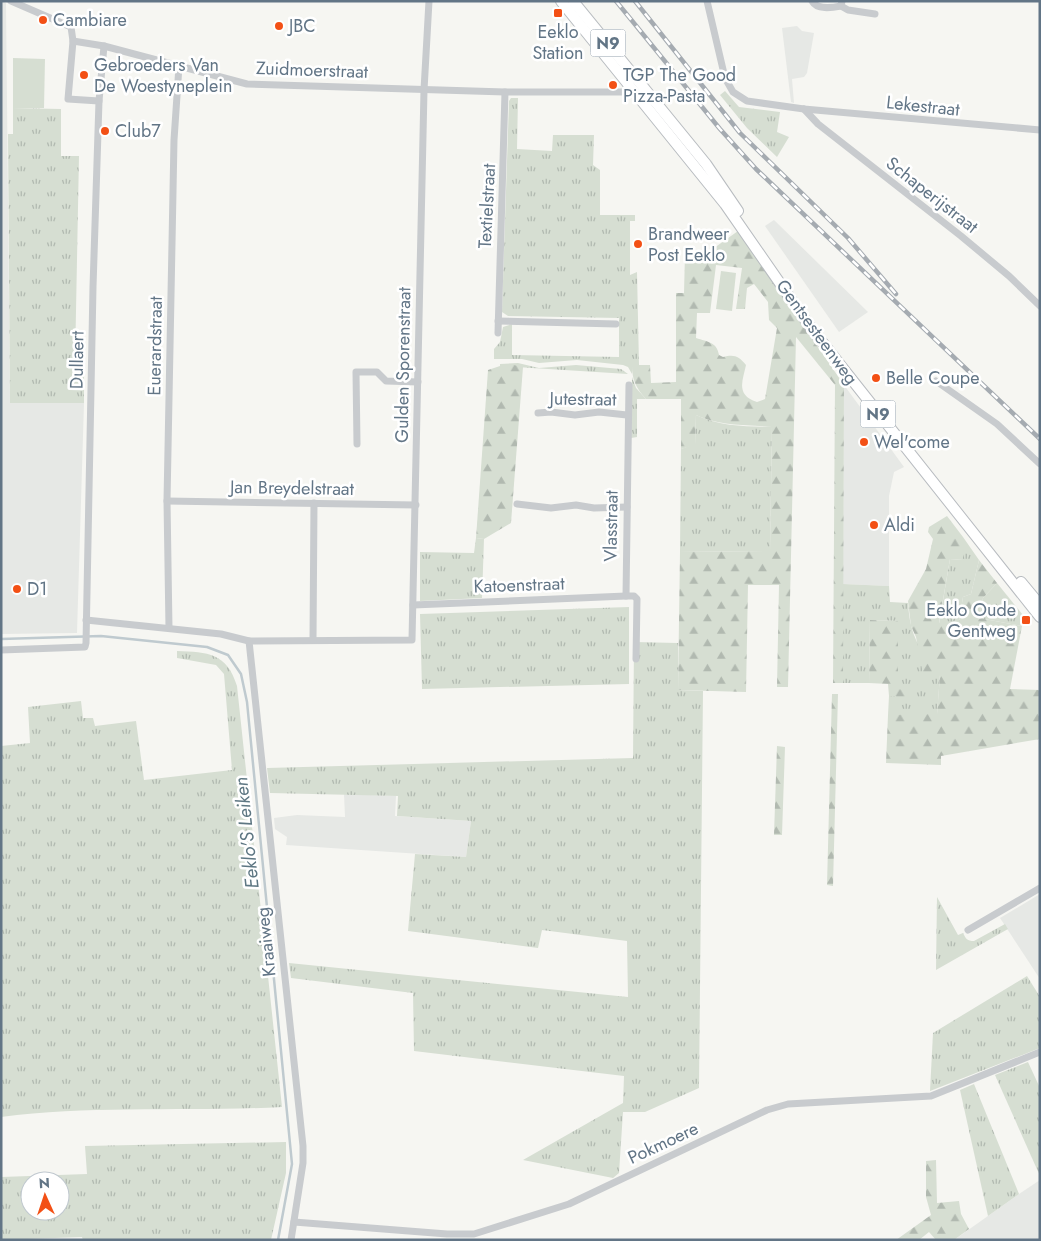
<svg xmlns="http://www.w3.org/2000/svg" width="1041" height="1241" font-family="Jost,sans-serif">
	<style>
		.built { fill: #e6e8e5 }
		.grass { fill: url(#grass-tufts); fill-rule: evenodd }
		.forest { fill: url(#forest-firs); fill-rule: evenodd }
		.green { fill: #d6ded2 }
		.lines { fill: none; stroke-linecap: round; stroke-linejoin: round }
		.stream { stroke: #bfcacf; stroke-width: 2.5 }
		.primary-casing { stroke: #b8bcc0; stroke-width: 12 }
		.minor { stroke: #c8cbce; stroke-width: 7 }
		.primary { stroke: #fff; stroke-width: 10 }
		.rail-casing { stroke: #a5abb1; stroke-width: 4.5 }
		.rail { stroke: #fff; stroke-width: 2.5; stroke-dasharray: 8; stroke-linecap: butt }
		.poi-dot { fill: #f35015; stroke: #fff; stroke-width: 2 }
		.labels { text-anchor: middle; stroke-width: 5; stroke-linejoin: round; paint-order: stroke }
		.shield { fill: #fff; stroke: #919eaa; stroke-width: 1 }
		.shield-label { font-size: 16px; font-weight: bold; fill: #627586 }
		.poi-label { font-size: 18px; fill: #627586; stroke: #fff; text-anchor: start }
		.street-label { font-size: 18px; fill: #627586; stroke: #fff }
		.water-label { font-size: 19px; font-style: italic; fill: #5e7783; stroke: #fff }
	</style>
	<defs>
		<pattern id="grass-tufts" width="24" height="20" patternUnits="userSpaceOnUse" patternTransform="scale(1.25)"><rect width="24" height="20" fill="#d6ded2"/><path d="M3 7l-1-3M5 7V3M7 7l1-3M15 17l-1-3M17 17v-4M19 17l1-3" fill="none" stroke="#b1b9b0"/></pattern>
		<pattern id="forest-firs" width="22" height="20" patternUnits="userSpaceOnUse" patternTransform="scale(1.25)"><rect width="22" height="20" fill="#d6ded2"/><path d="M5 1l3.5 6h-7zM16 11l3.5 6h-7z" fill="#b1b9b0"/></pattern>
	</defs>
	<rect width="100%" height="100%" fill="#f6f6f2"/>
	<g class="built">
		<path d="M 1,1 L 6,3 L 10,403 L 84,403 L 77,633 L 1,634 Z"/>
		<path d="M 797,26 L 802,31 L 814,33 L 807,73 L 804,77 L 792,79 L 794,103 L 791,102 L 782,28 Z"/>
		<path d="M 774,220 L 868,312 L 839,332 L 765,226 Z"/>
		<path d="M 844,385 L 904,467 L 894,472 L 889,496 L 889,586 L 843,584 Z"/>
		<path d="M 344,794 L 396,796 L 395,816 L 471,821 L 466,857 L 286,845 L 287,837 L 275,829 L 274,818 L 297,815 L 345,817 Z"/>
		<path d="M 1040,894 L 1040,979 L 1000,918 Z"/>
		<path d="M 1040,1180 L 1040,1240 L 954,1240 L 1019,1194 Z"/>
	</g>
	<g class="grass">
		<path d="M 725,91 L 739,107 L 780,112 L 777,132 L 789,137 L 777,157 L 747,128 L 720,95 Z"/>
		<path d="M 511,98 L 518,98 L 517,149 L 552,151 L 553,135 L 594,135 L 593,165 L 600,170 L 600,215 L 635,215 L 635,221 L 630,221 L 630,275 L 637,272 L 639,365 L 633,365 L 632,374 L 628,367 L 623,365 L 577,360 L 539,363 L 522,359 L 494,359 L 494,349 L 500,342 L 503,327 L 512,324 L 512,355 L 619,357 L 619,318 L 508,316 L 502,312 L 509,101 Z"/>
		<path d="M 13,108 L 61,109 L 61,156 L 79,156 L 75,363 L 84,364 L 84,403 L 10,403 L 8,134 L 13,134 Z"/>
		<path d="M 518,363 L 539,368 L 576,365 L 621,369 L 628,374 L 500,366 L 500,364 Z"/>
		<path d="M 632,377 L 636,388 L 646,399 L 637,399 L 637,437 L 631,438 Z"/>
		<path d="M 696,415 C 721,427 745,426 772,427 L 770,551 L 680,552 L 681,449 L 695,444 Z"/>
		<path d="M 963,537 L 979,560 L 971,594 L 963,597 L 958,627 L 939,624 L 950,559 L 963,560 Z"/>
		<path d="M 476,538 L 484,539 L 482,598 L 420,601 L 420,552 L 474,553 Z"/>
		<path d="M 997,583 L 1027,620 L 1022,626 L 979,618 L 983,598 Z"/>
		<path d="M 843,584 L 889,586 L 890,602 L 908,603 C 910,637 920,650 940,675 L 937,715 L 888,715 L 889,696 L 897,696 L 897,702 L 905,702 L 898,690 L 898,621 L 870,620 L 869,683 L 843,683 Z"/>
		<path d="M 629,607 L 629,684 L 422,689 L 420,614 Z"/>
		<path d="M 634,642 L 678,643 L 678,690 L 703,691 L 699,1088 L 645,1112 L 623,1112 L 619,1173 L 613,1178 L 523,1160 L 623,1103 L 624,1076 L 414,1051 L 413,993 L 291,978 L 289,963 L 628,997 L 627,941 L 542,930 L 538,948 L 408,931 L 415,854 L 466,857 L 471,821 L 397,816 L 398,796 L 270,793 L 267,768 L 633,758 Z"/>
		<path d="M 177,651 C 208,652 227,653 237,686 L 282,1107 C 188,1112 95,1105 1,1117 L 1,746 L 30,743 L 28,707 L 81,701 L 83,718 L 93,718 L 95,726 L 136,721 L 144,780 L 232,770 L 224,674 L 216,665 L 177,658 Z"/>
		<path d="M 937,897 L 958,935 L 963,933 C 966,939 967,941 974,941 L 1005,924 L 1008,929 L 936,970 Z"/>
		<path d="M 1027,976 L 1040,997 L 1040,1048 L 930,1091 L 933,1033 Z"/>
		<path d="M 1028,1062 L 1040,1088 L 1040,1176 L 995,1075 Z"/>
		<path d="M 974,1084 L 1019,1194 L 988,1216 L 960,1090 Z"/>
		<path d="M 286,1142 L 286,1173 L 271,1240 L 83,1240 L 82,1237 L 1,1240 L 1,1177 L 87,1174 L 85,1146 ZM 30,1181 L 60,1181 L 60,1211 L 30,1211 Z"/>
	</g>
	<g class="forest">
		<path d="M 738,231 L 844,385 L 843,683 L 833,683 L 835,385 L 796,337 L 788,687 L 777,687 L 779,585 L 748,585 L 746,692 L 678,690 L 680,552 L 770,551 L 772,427 C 744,424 723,427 696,415 L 695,445 L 681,449 L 681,399 L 646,399 C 636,388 632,380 632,365 L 650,365 L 651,383 L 676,382 L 676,293 L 684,293 L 685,254 L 707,253 ZM 716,265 L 742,268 L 736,309 L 745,309 L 747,288 L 754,284 L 768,302 L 769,320 L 777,328 L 765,399 L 757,402 C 735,395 743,380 746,365 C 739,356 734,354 723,357 L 719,355 C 717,342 708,342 696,338 L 697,313 L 710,313 Z"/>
		<path d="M 514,365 L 523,367 L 511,523 L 484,539 L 476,538 L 488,370 L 500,366 Z"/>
		<path d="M 947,516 L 963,537 L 963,560 L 950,559 L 939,623 L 958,627 L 963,597 L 971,594 L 979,560 L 997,583 L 983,598 L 979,618 L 1022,626 L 1010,689 L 1040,690 L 1040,739 L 941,756 L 941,765 L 886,763 L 888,715 L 937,714 L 940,675 L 923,674 L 916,637 L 911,626 L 908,601 L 926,569 L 933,539 L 928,532 L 929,527 Z"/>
		<path d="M 870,620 L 898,621 L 898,689 L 905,690 L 905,703 L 897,702 L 896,696 L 889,696 L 888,684 L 869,683 Z"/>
		<path d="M 832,694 L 838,694 L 833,886 L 827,885 Z"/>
		<path d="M 777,746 L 785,747 L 782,835 L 774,835 Z"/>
		<path d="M 936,1160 L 937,1203 L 959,1201 L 961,1214 L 969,1229 L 954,1240 L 936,1240 L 929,1232 L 919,1240 L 896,1240 L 931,1215 L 926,1197 L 926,1161 Z"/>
	</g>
	<g class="green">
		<path d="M 13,58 L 45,59 L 44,108 L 13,108 Z"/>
		<path d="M 721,271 L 736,273 L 732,311 L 716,309 Z"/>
	</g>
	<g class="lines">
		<path class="stream" d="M 1,639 L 101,636 L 207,647 L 228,655 L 241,674 L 247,702 L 292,1164 L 278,1240"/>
		<g class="primary-casing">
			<g id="primary">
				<path d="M 561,1 L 725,204 L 811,328 L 1040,617"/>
				<path d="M 573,1 L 706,164 L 738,211"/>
				<path d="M 1021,582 L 1040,605"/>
			</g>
		</g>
		<g class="minor">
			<path d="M 11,1 L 71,27 L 73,41 L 68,99 L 99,101"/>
			<path d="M 707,1 L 725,78 L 733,92 L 747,101 L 804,109 L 1040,130"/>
			<path d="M 812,1 C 817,10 831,8 841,6 L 842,1"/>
			<path d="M 841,6 L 848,10 L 875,14"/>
			<path d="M 73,41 L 104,46 L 247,84 L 505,92 L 634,92 L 637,90"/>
			<path d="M 804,109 L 818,124 L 961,236 L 1009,276 L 1040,306"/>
			<path d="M 498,321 L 616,324"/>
			<path d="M 498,333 L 505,92"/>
			<path d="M 936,381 L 997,424 L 1040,464"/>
			<path d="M 629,385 L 626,596 L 634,596 L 637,599 L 636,659"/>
			<path d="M 538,413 L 551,412 L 575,415 L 599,412 L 627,415"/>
			<path d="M 357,444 L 356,372 L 377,372 L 386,381 L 418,382"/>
			<path d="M 167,501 L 416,505"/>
			<path d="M 517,504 L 551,508 L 576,505 L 594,508 L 627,507"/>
			<path d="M 413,605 L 626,596"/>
			<path d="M 86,620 L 221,634 L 249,641 L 412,640 L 424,90 L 429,1"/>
			<path d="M 169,628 L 167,501 L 174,140 L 179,66"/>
			<path d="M 313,640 L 314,503"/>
			<path d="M 249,641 L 303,1146 L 303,1163 L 291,1240"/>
			<path d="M 1,650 L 85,647 L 86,643 L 93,287 L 99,101 L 104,46"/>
			<path d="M 968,930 L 1040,888"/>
			<path d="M 294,1222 L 447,1234 L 474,1234 L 569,1204 L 767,1110 L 788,1104 L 931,1096 L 1040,1052"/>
		</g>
		<use href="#primary" class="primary"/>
		<g class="rail-casing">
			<g id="rail">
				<path d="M 616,1 L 720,129 L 756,169 L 1040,439"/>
				<path d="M 635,1 L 740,133 L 848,238 L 896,294"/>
			</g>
		</g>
		<use href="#rail" class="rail"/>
	</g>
	<g class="poi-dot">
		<rect x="553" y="8" width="10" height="10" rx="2.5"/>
		<circle cx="43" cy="20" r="5"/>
		<circle cx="279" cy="26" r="5"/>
		<circle cx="84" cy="75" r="5"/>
		<circle cx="613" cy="85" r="5"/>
		<circle cx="105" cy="131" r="5"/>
		<circle cx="638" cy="244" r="5"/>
		<circle cx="876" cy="378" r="5"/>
		<circle cx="864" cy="442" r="5"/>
		<circle cx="874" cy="525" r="5"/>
		<circle cx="17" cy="589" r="5"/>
		<rect x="1021" y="615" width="10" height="10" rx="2.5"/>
	</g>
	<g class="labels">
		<g class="shield">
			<rect x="590.5" y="29.5" width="35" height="27" rx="4"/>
			<rect x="860.5" y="400.5" width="35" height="27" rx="4"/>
		</g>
		<g class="shield-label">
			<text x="608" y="49">N9</text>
			<text x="878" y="420">N9</text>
		</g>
		<g class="poi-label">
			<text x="53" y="26">Cambiare</text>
			<text x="289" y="32">JBC</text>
			<text x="558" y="38" text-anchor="middle">Eeklo<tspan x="558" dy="21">Station</tspan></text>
			<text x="94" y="71">Gebroeders Van<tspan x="94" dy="21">De Woestyneplein</tspan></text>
			<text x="623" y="81">TGP The Good<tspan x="623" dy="21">Pizza-Pasta</tspan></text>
			<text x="115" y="137">Club7</text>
			<text x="648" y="240">Brandweer<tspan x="648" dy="21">Post Eeklo</tspan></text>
			<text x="886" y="384">Belle Coupe</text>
			<text x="874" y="448">Wel'come</text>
			<text x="884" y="531">Aldi</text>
			<text x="27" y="595">D1</text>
			<text x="1016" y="616" text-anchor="end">Eeklo Oude<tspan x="1016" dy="21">Gentweg</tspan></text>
		</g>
		<g class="street-label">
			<text transform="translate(312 70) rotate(2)" y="6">Zuidmoerstraat</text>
			<text transform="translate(923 106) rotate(6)" y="6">Lekestraat</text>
			<text transform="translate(932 195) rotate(38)" y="6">Schaperijstraat</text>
			<text transform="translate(487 206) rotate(-87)" y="6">Textielstraat</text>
			<text transform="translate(817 332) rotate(54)" y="6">Gentsesteenweg</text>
			<text transform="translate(155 346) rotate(-89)" y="6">Euerardstraat</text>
			<text transform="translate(77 360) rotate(-89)" y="6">Dullaert</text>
			<text transform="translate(403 365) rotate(-89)" y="6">Gulden Sporenstraat</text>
			<text transform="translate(583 399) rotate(1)" y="6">Jutestraat</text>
			<text transform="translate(292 488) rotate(1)" y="6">Jan Breydelstraat</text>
			<text transform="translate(611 526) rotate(-89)" y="6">Vlasstraat</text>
			<text transform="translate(519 585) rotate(-2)" y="6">Katoenstraat</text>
			<text transform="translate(266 942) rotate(-96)" y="6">Kraaiweg</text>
			<text transform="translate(663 1143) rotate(-25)" y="6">Pokmoere</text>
		</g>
		<g class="water-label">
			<text transform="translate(246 833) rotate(-96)" y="7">Eeklo'S Leiken</text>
		</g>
	</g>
	<rect width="1041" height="1241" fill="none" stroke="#627586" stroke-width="5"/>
	<g transform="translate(45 1196) rotate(357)"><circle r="24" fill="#ffffff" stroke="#c0c8cf"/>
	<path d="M0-4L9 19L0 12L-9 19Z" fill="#f35015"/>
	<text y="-8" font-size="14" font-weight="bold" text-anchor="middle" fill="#627586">N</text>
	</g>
</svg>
